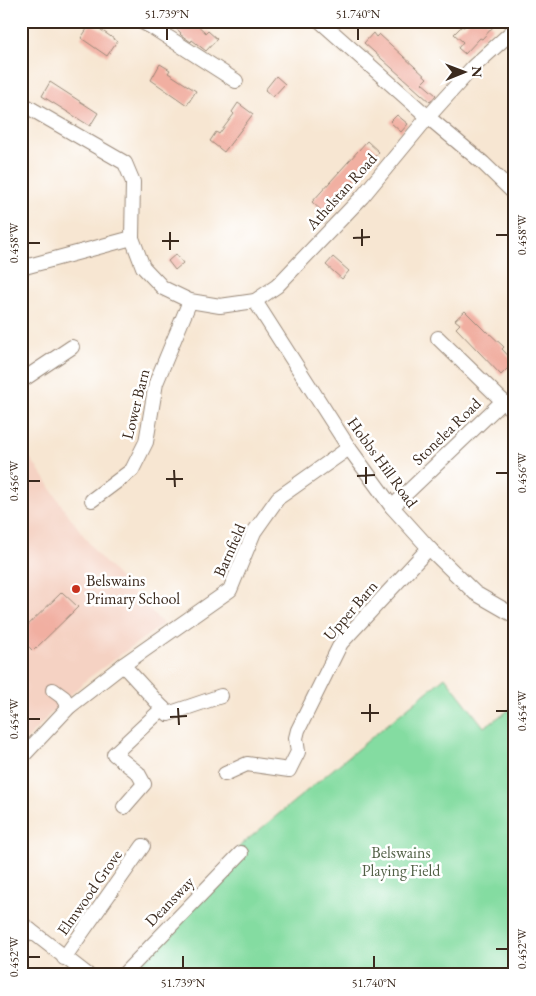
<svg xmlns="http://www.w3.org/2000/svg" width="536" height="996" font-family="'EB Garamond',serif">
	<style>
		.built { fill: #f5d2c3 }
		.green { fill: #84dca1; stroke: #608360 }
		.building { fill: #f1afa1 }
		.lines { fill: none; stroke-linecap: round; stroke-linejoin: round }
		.minor-casing { stroke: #998878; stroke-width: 16 }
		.minor { stroke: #fff; stroke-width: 14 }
		.ticks { fill: none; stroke: #3b2a1e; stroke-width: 2 }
		.poi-dot { fill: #c8321e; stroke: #fff; stroke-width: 2 }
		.labels { text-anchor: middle; stroke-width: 5; stroke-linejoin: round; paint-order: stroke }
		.street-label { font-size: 16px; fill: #3b2a1e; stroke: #fff }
		.poi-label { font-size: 16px; fill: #3b2a1e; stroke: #fff; text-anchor: start }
		.park-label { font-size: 16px; fill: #515f45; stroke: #fff }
		.neatline { fill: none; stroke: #3b2a1e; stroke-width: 2 }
		.ticks-label { font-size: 12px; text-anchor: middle; fill: #3b2a1e }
	</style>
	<rect width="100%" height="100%" fill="#fff"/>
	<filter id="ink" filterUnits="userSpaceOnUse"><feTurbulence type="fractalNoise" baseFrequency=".02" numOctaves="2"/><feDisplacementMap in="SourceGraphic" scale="10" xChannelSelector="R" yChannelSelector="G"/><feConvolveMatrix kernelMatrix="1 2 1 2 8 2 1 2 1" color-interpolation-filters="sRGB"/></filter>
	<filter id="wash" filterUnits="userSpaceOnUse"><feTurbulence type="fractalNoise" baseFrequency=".0096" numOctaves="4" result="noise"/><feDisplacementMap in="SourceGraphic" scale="20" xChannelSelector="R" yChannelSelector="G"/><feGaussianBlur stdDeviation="1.12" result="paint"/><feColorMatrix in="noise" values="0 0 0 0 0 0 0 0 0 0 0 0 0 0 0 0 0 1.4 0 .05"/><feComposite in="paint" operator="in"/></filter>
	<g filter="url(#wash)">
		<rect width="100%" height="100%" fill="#f7e6d2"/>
		<path class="built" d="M 21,446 L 44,477 L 62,506 L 97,554 L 163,624 L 87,679 L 49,715 L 21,746 Z"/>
		<path class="green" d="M 445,677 L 484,727 L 515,706 L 515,975 L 129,975 L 241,845 Z"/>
		<g id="blocks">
			<g class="building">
				<path d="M 168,21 L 193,21 L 206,33 L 208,31 L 217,39 L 206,51 L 192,40 L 191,42 L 181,35 L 180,34 L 181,33 Z"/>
				<path d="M 470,21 L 486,21 L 493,27 L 482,39 L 480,38 L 465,54 L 458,48 L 463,42 L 454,34 L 462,26 L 464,27 Z"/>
				<path d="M 91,23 L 117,41 L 107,56 L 81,38 Z"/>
				<path d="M 373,33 L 376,37 L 379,34 L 427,78 L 422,83 L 436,95 L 430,102 L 364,43 Z"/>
				<path d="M 160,64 L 170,70 L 168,73 L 196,91 L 187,105 L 151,80 Z"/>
				<path d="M 276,76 L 285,84 L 273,97 L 265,90 Z"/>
				<path d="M 50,82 L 98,113 L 90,126 L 42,96 Z"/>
				<path d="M 238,103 L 253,114 L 224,152 L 210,141 L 216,132 L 219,134 L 234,114 L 232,112 Z"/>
				<path d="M 397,115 L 408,124 L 401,132 L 390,122 Z"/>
				<path d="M 367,141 L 379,152 L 325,214 L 312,202 Z"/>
				<path d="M 176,254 L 183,263 L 175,270 L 168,261 Z"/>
				<path d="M 333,257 L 349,271 L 342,279 L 326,265 Z"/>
				<path d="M 465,311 L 486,332 L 487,331 L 504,347 L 502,349 L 514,362 L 501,375 L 456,328 L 460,324 L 455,320 Z"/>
				<path d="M 62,592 L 78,607 L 33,651 L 21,639 L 21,632 Z"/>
			</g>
		</g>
	</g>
	<g filter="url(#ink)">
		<use href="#blocks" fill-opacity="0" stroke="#998878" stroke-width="1"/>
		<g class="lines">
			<g class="minor-casing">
				<g id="minor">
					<path d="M 140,21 L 152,27 L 236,81"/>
					<path d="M 320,21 L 428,117 L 483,163 L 515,194"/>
					<path d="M 21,103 L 125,163 L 133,182 L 132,238 L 143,267 L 163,288 L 190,301 L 220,306 L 255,301 L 277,286 L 362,197 L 428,117 L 473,67 L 515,29"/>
					<path d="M 21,268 L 132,238"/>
					<path d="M 255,301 L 349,448 L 392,507 L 429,548 L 475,593 L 515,616"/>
					<path d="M 438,338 L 515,413"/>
					<path d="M 21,381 L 72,347"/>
					<path d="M 92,500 L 132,470 L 146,442 L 156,383 L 190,301"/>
					<path d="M 392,507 L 503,401"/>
					<path d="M 123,665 L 168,714 L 221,696"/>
					<path d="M 53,690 L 64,698 L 69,707"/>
					<path d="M 21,758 L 69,707 L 123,665 L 230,590 L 254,532 L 278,498 L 349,448"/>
					<path d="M 225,774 L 247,764 L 289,770 L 298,752 L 296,738 L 298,730 L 341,643 L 429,548"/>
					<path d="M 124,807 L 144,784 L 138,773 L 114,754 L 163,708"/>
					<path d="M 21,923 L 88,975"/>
					<path d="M 21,939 L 30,930"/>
					<path d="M 64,958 L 143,846"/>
					<path d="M 123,975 L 241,853"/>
				</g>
			</g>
			<use href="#minor" class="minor"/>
		</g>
	</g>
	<path class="ticks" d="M 167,28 L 167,40M 358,28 L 358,40M 362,229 L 362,246M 170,232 L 170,250M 496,235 L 508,235M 353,238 L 370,237M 162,241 L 179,241M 28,243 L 40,243M 366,467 L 366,484M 174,470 L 175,487M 496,473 L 508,473M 357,476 L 375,475M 166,479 L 183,479M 28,481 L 40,481M 370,704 L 370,722M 178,708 L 179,725M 496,711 L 508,711M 361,713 L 379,713M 170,717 L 187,716M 28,719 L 40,719M 496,949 L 508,949M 183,956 L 183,968M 374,956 L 374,968M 28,957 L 40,957"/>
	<circle class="poi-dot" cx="76" cy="589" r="5"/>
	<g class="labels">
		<g class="street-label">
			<text transform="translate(341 191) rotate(-48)" y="6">Athelstan Road</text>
			<text transform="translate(135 404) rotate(-76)" y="6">Lower Barn</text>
			<text transform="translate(446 431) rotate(-44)" y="6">Stonelea Road</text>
			<text transform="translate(383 462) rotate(54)" y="6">Hobbs Hill Road</text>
			<text transform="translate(229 550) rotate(-66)" y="6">Barnfield</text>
			<text transform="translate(350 610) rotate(-49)" y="6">Upper Barn</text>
			<text transform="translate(89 892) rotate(-55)" y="6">Elmwood Grove</text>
			<text transform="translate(169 901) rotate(-46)" y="6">Deansway</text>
		</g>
		<g class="poi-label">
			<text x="86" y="586">Belswains<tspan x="86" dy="18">Primary School</tspan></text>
		</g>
		<g class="park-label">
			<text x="401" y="858">Belswains<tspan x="401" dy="18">Playing Field</tspan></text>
		</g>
	</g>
	<rect width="536" height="996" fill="none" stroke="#fff" stroke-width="55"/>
	<g transform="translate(464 72) rotate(89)" stroke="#ffffff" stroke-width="4" paint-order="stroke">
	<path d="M0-4L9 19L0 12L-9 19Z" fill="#3b2a1e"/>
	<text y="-8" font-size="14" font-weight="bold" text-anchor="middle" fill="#3b2a1e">N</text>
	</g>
	<rect x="28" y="28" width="480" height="940" class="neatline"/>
	<g class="ticks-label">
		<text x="167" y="18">51.739°N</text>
		<text x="358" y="18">51.740°N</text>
		<text transform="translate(522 235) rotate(-90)" y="4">0.458°W</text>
		<text transform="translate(14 243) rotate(-90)" y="4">0.458°W</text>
		<text transform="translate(522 473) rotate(-90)" y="4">0.456°W</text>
		<text transform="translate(14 481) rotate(-90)" y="4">0.456°W</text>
		<text transform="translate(522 711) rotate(-90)" y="4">0.454°W</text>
		<text transform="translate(14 719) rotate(-90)" y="4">0.454°W</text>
		<text transform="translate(522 949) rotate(-90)" y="4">0.452°W</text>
		<text transform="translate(14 957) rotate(-90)" y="4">0.452°W</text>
		<text x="183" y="987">51.739°N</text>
		<text x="374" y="987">51.740°N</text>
	</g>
</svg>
